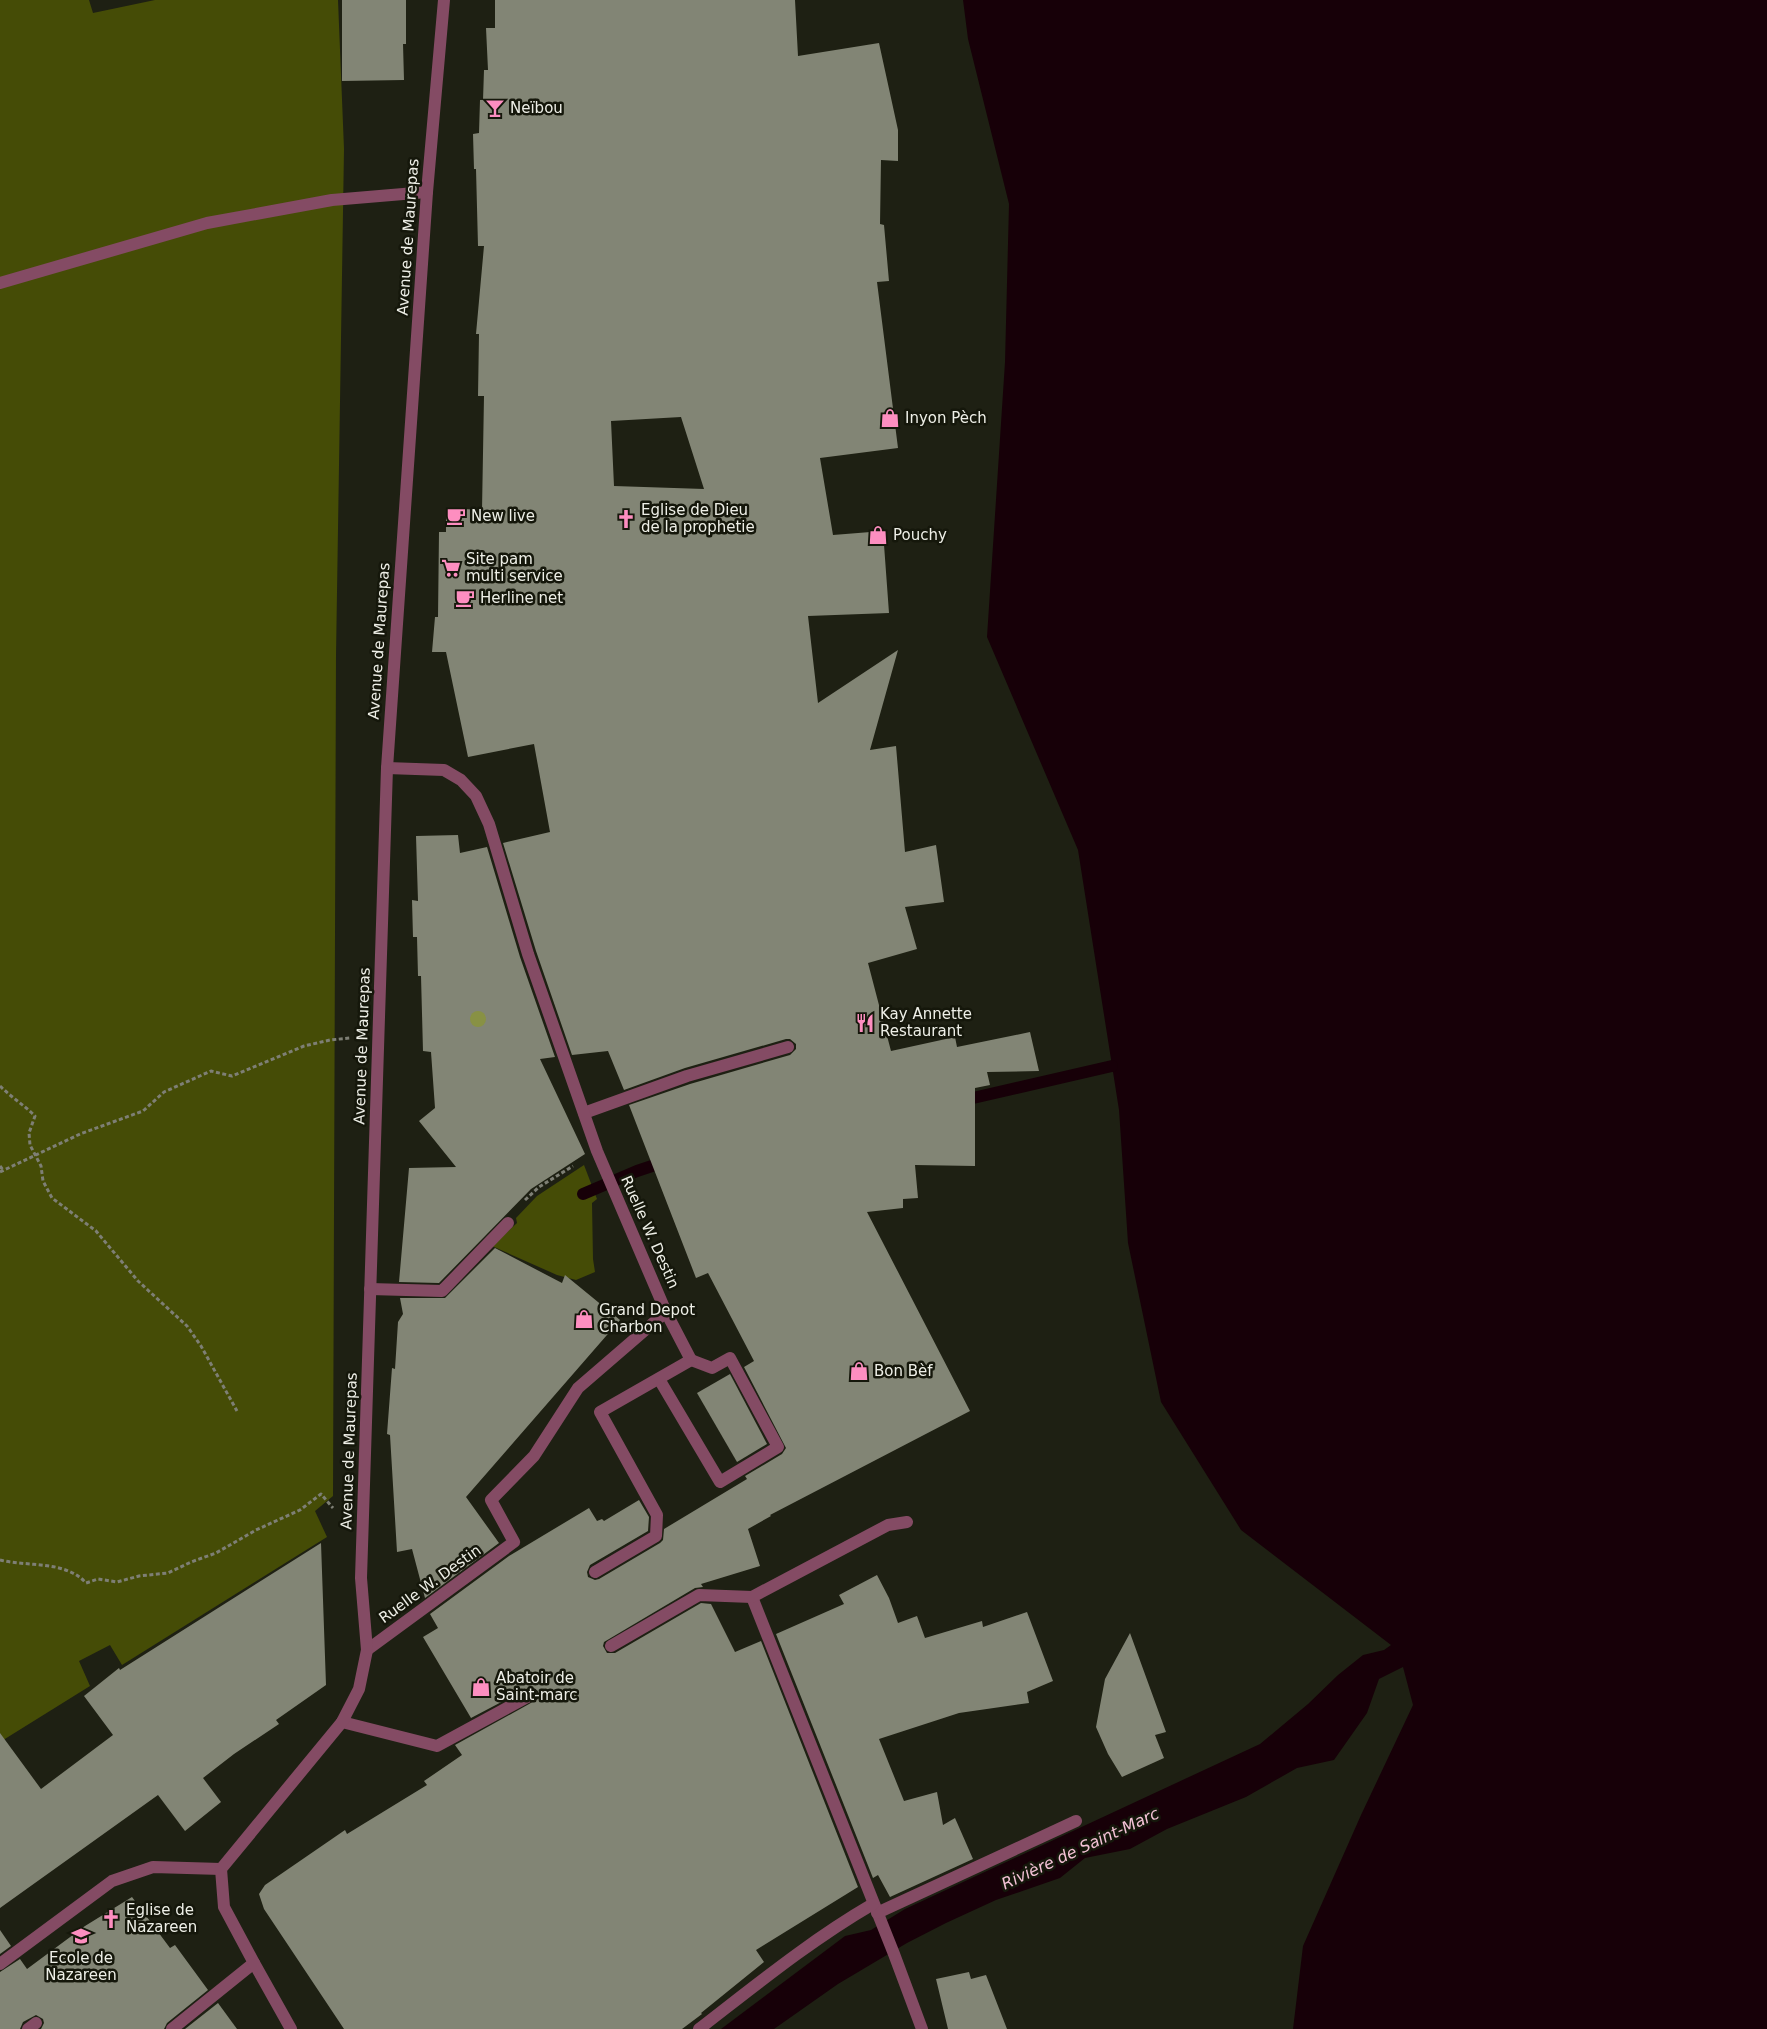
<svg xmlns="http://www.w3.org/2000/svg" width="1767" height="2029" font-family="'DejaVu Sans',sans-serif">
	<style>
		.green { fill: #454c06 }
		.water { fill: #170008 }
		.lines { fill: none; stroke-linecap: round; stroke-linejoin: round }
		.stream { stroke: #170008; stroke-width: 12 }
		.building { fill: #828575; fill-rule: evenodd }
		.path { stroke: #7e7f75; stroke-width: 3; stroke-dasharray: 4 2.5; stroke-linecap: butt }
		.minor { stroke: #844b64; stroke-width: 12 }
		.tree { fill: #889144 }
		.labels { text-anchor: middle; stroke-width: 5; stroke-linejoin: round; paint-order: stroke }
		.poi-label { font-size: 15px; fill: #eeefe7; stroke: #15170b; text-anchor: start }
		.street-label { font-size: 15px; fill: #eeefe7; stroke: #15170b }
		.water-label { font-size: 16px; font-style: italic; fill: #f4c2d6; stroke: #15170b }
	</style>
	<rect width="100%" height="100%" fill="#1e2013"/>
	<g class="green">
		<path d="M 0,0 L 89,0 L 93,13 L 155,0 L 338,0 L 344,149 L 336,656 L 333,1496 L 315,1511 L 327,1537 L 122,1665 L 110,1645 L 79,1661 L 90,1686 L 0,1742 Z"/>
		<path d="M 584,1165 L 597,1199 L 592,1203 L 593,1259 L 595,1272 L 576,1280 L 557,1275 L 492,1246 L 517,1223 L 516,1218 L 537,1196 Z"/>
	</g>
	<path class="water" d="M 963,0 L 1767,0 L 1767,2029 L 1293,2029 L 1303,1946 L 1361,1815 L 1413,1705 L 1403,1667 L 1379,1679 L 1367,1713 L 1334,1760 L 1297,1768 L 1246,1797 L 1167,1829 L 1130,1849 L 1085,1858 L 1060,1878 L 996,1900 L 946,1923 L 907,1943 L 838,1984 L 774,2029 L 721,2029 L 845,1936 L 871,1930 L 905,1909 L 1260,1744 L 1308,1704 L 1338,1675 L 1363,1655 L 1384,1650 L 1391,1645 L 1241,1530 L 1161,1402 L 1128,1243 L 1119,1110 L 1078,850 L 987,637 L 1005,362 L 1009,204 L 968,39 Z"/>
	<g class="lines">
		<g class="stream">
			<path d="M 960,1101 L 1112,1066"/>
			<path d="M 583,1194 L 637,1171 L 667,1161"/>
		</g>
	</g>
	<g class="building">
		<path d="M 342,0 L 406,0 L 406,44 L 403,44 L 404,80 L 342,81 Z"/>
		<path d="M 495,0 L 795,0 L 798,56 L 879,43 L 898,130 L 898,161 L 881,160 L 880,224 L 884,225 L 889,281 L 877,282 L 898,448 L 820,458 L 833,535 L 883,531 L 889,613 L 808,616 L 818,703 L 898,650 L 870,750 L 896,746 L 905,852 L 936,845 L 944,902 L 905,907 L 917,949 L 868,963 L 891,1051 L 955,1037 L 957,1047 L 1030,1032 L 1039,1071 L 987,1072 L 990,1085 L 975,1088 L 975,1166 L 915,1165 L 918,1198 L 903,1199 L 903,1208 L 867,1212 L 970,1411 L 770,1515 L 771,1516 L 748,1529 L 760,1566 L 701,1584 L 703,1587 L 695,1588 L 604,1642 L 603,1646 L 607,1653 L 615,1653 L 701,1603 L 711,1604 L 735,1652 L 761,1641 L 858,1887 L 756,1950 L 764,1962 L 701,2013 L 702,2014 L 682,2029 L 344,2029 L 264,1909 L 259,1894 L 265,1885 L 345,1830 L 347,1834 L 427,1785 L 424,1781 L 462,1755 L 455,1745 L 538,1699 L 538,1691 L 532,1687 L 528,1688 L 471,1718 L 423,1637 L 438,1628 L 430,1614 L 509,1556 L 589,1508 L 597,1521 L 602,1519 L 604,1521 L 639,1500 L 649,1517 L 648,1531 L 590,1565 L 587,1572 L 588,1577 L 595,1580 L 599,1579 L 660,1543 L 663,1540 L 664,1529 L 747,1479 L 745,1476 L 782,1454 L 786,1448 L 744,1367 L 754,1361 L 708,1273 L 696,1278 L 629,1105 L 690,1084 L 790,1055 L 796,1049 L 796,1044 L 790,1039 L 786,1039 L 685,1068 L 624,1090 L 608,1051 L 572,1055 L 536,951 L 503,843 L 550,832 L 534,744 L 468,757 L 446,652 L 432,652 L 435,617 L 438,617 L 439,532 L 446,532 L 446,508 L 482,510 L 484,396 L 478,396 L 479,334 L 476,334 L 484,246 L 478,246 L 476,169 L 474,169 L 473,134 L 479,133 L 480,100 L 483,100 L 484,70 L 488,70 L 486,28 L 495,28 ZM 681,417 L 704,489 L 614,486 L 611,421 Z"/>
		<path d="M 458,835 L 460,853 L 487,847 L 520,957 L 555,1057 L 540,1059 L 585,1154 L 531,1189 L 439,1283 L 399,1282 L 409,1168 L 456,1167 L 419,1121 L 435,1108 L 431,1052 L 423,1051 L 421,976 L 418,976 L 417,937 L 413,937 L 412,900 L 418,901 L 416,836 Z"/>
		<path d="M 495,1248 L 562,1283 L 565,1275 L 620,1320 L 466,1497 L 499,1543 L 425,1598 L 412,1549 L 397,1552 L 390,1435 L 387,1434 L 392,1368 L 395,1369 L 398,1322 L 403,1314 L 400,1298 L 445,1298 Z"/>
		<path d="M 730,1374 L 767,1444 L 737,1462 L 697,1393 Z"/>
		<path d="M 321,1543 L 326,1685 L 276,1720 L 279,1724 L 234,1754 L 203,1778 L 221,1802 L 185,1831 L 158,1795 L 0,1908 L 0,1733 L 41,1789 L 113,1735 L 84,1696 L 119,1668 L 120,1670 Z"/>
		<path d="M 877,1575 L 889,1598 L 898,1623 L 917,1616 L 925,1638 L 982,1621 L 983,1627 L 1027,1612 L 1053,1681 L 1027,1692 L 1029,1703 L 959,1713 L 879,1739 L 904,1801 L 937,1792 L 943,1825 L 955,1818 L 973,1859 L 890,1897 L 878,1875 L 873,1878 L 776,1634 L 844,1604 L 839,1595 Z"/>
		<path d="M 1130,1633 L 1166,1732 L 1155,1735 L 1164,1758 L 1122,1777 L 1108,1754 L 1096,1727 L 1105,1679 Z"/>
		<path d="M 132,1897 L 170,1948 L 175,1945 L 208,1990 L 167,2023 L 164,2029 L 41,2029 L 44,2023 L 43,2019 L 36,2015 L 23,2022 L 20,2029 L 0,2029 L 0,1972 L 20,1959 L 27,1969 L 85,1926 Z"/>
		<path d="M 0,1930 L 11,1946 L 0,1954 Z"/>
		<path d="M 969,1972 L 971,1979 L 986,1975 L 1007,2029 L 948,2029 L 936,1979 Z"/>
		<path d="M 218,2003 L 237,2029 L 185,2029 Z"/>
	</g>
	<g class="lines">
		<g class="path">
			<path d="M 0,1086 C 11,1097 24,1105 35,1116 L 29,1133 L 30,1145 L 41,1166 L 43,1181 L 52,1198 L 96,1231 L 138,1281 L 187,1326 L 201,1346 L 237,1411"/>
			<path d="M 0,1166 L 3,1170"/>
			<path d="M 0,1172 L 80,1134 L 143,1111 L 164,1092 L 211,1071 L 232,1076 L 304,1046 L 330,1040 L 350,1038"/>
			<path d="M 525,1200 L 539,1187 L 573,1166"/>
			<path d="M 0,1560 C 28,1567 65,1560 86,1583 L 98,1579 L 117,1582 L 139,1576 L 168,1573 L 191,1562 L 216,1553 L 256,1530 L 300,1510 L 321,1494 L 333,1508"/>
		</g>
		<g class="minor">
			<path d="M 0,283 L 207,223 L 332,200 L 427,192"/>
			<path d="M 584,1113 L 687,1076 L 788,1047"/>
			<path d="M 370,1289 L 442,1291 L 508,1223"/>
			<path d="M 659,1379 L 720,1482 L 778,1447 L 730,1358 L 712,1368 L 691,1360"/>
			<path d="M 595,1572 L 656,1536 L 657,1515 L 600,1412 L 691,1360 L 666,1312"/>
			<path d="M 752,1597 L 894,1954 L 922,2029"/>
			<path d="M 611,1646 L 699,1595 L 752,1597 L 888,1525 L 907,1522"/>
			<path d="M 367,1650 L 514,1542 L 491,1500 L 534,1456 L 578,1388 L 666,1312 L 597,1151 L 528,954 L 489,824 L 476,796 L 461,780 L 444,770 L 387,768"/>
			<path d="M 342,1722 L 437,1746 L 531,1695"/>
			<path d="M 877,1913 L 1076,1821"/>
			<path d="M 0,1964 L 112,1881 L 153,1867 L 221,1869"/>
			<path d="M 28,2029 L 36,2023"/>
			<path d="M 172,2029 L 254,1963"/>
			<path d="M 291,2029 L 254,1963 L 224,1907 L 221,1869 L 342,1722 L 359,1689 L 367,1650 L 361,1578 L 387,768 L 427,192 L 444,0"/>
			<path d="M 699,2029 C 756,1985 811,1940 873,1904"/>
		</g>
	</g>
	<circle class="tree" cx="478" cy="1019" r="8"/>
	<defs>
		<g id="bar-bare" transform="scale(1.5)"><path d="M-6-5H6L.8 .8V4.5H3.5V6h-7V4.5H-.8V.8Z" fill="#fd8ec0" stroke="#15170b" stroke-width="2.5" paint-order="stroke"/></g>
		<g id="shop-bare" transform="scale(1.5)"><path d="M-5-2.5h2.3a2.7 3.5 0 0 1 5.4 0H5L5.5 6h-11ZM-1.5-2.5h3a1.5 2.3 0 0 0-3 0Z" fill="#fd8ec0" stroke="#15170b" stroke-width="2.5" paint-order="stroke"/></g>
		<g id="cafe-bare" transform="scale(1.5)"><path d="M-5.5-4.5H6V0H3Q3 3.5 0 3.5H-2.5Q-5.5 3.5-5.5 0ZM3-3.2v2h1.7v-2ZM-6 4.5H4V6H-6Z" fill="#fd8ec0" stroke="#15170b" stroke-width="2.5" paint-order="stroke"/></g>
		<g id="church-bare" transform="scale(1.5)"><path d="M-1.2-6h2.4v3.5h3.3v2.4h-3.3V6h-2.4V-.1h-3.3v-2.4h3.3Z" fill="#fd8ec0" stroke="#15170b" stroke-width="2.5" paint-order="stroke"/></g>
		<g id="supermarket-bare" transform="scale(1.5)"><path d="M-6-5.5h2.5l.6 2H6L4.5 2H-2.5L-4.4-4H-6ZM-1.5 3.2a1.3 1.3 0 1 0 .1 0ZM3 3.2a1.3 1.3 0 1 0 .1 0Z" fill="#fd8ec0" stroke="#15170b" stroke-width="2.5" paint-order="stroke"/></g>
		<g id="restaurant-bare" transform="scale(1.5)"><path d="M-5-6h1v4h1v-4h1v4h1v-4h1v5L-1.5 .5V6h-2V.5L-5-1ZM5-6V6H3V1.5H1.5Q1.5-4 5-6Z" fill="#fd8ec0" stroke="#15170b" stroke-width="2.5" paint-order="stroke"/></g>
		<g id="school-bare" transform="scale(1.5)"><path d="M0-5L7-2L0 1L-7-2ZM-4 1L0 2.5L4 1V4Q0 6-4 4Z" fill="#fd8ec0" stroke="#15170b" stroke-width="2.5" paint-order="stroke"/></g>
	</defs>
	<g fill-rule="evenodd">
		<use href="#bar-bare" x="495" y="108"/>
		<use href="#shop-bare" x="890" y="418"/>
		<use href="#cafe-bare" x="456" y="516"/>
		<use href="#church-bare" x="626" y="519"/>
		<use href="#shop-bare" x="878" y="535"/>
		<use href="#supermarket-bare" x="451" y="568"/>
		<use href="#cafe-bare" x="465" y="598"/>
		<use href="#restaurant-bare" x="865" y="1023"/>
		<use href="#shop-bare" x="584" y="1319"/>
		<use href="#shop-bare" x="859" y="1371"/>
		<use href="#shop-bare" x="481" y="1687"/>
		<use href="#church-bare" x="111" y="1919"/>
		<use href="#school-bare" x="81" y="1936"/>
	</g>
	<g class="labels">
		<g class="poi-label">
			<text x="510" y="113">Neïbou</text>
			<text x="905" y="423">Inyon Pèch</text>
			<text x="641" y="515">Eglise de Dieu<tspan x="641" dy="17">de la prophetie</tspan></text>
			<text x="471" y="521">New live</text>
			<text x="893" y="540">Pouchy</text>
			<text x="466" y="564">Site pam<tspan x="466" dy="17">multi service</tspan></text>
			<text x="480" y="603">Herline net</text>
			<text x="880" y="1019">Kay Annette<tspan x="880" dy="17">Restaurant</tspan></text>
			<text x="599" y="1315">Grand Depot<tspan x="599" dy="17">Charbon</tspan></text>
			<text x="874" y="1376">Bon Bèf</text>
			<text x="496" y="1683">Abatoir de<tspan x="496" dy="17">Saint-marc</tspan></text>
			<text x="126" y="1915">Eglise de<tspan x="126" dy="17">Nazareen</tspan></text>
			<text x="81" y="1963" text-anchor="middle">Ecole de<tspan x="81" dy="17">Nazareen</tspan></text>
		</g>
		<g class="street-label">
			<text transform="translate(408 237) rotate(-86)" y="5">Avenue de Maurepas</text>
			<text transform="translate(379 641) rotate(-86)" y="5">Avenue de Maurepas</text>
			<text transform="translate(362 1046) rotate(-88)" y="5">Avenue de Maurepas</text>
			<text transform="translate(650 1232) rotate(66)" y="5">Ruelle W. Destin</text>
			<text transform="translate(349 1451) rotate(-88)" y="5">Avenue de Maurepas</text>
			<text transform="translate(430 1584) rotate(-36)" y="5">Ruelle W. Destin</text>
		</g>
		<g class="water-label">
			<text transform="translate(1080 1848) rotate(-25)" y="6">Rivière de Saint-Marc</text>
		</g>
	</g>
</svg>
